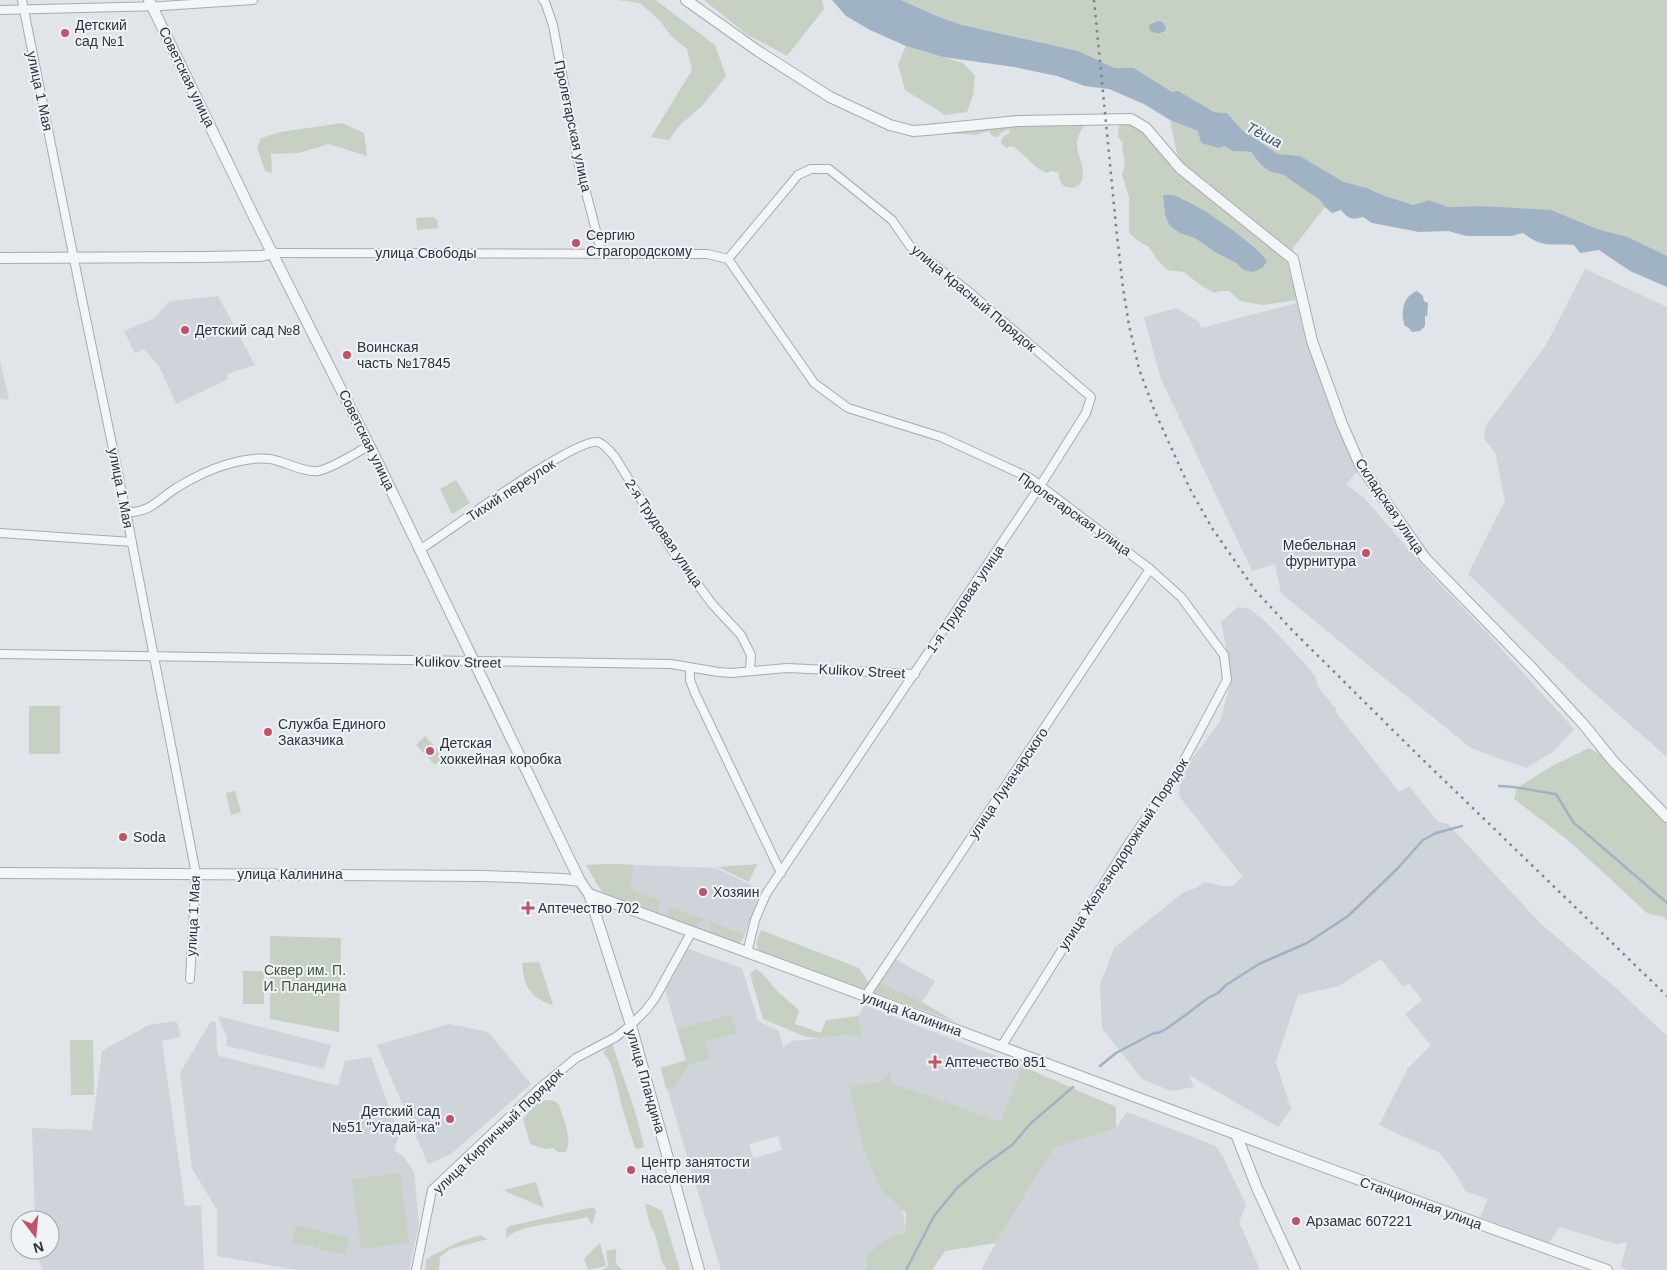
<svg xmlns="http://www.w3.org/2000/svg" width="1667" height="1270" font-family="Helvetica,sans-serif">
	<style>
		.built { fill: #cfd3da; fill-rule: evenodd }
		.green { fill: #c7d1c3; fill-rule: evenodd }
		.water { fill: #9fb3c5 }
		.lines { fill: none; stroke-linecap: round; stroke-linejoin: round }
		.stream { stroke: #9fb3c5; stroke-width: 2.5 }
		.minor-casing { stroke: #a7abb2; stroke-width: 10 }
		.tertiary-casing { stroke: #a7abb2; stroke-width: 12 }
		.minor { stroke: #f3f5f7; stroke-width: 8 }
		.tertiary { stroke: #f3f5f7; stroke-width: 10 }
		.rail { stroke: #7c8490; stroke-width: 2.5; stroke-dasharray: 2.5 5; stroke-linecap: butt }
		.poi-dot { fill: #c15268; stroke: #f0f3f6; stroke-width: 2 }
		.labels { text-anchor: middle; stroke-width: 4; stroke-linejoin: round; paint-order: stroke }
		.poi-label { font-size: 14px; fill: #2b333e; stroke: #f0f3f6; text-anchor: start }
		.street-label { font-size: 14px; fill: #2b333e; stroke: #f0f3f6 }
		.park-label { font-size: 14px; fill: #41583a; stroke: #f0f3f6 }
		.water-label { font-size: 15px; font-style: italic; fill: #39536e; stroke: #f0f3f6 }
	</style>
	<rect width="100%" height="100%" fill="#e1e4e8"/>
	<g class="built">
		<path d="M 1585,269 L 1667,307 L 1667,757 L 1577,678 L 1468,574 L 1505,501 L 1495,452 L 1484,439 L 1485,427 L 1546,345 Z"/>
		<path d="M 218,296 L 255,365 L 227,374 L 228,379 L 176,404 L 159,366 L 144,349 L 135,353 L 124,331 L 153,319 L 170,301 Z"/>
		<path d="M 1301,302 L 1360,469 L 1346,484 L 1364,498 L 1432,576 L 1489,635 L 1574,729 L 1553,752 L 1526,768 L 1471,748 L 1373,669 L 1281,593 L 1275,564 L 1252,571 L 1161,379 L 1144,317 L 1176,308 L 1199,322 L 1201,328 Z"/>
		<path d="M 0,360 L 9,400 L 0,399 Z"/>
		<path d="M 1238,607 L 1250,609 L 1268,624 L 1307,666 L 1315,676 L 1318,687 L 1336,709 L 1335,711 L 1399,792 L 1409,786 L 1438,822 L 1448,824 L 1541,924 L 1616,988 L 1667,1036 L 1667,1270 L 1629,1270 L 1621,1267 L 1627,1242 L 1617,1244 L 1559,1227 L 1549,1243 L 1480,1217 L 1488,1199 L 1465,1191 L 1458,1177 L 1440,1153 L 1379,1125 L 1408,1068 L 1431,1045 L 1405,1014 L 1422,1000 L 1409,983 L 1403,987 L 1381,959 L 1339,986 L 1298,995 L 1276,1062 L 1291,1109 L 1278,1127 L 1189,1075 L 1194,1087 L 1171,1091 L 1142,1079 L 1102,1028 L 1100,985 L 1114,948 L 1184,892 L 1196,888 L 1205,882 L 1222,886 L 1232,886 L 1243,877 L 1179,796 L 1181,773 L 1220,722 L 1232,677 L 1221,622 Z"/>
		<path d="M 614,864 L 716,868 L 761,890 L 743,939 L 739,944 L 602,892 L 586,865 Z"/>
		<path d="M 688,949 L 742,968 L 758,1021 L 779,1031 L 783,1047 L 792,1041 L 799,1040 L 804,1040 L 848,1035 L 862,1037 L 859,1016 L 864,1005 L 1022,1066 L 1001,1121 L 881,1081 L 849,1086 L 882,1191 L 902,1209 L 904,1217 L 905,1232 L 884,1240 L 866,1256 L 867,1270 L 721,1270 L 661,1068 L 686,1060 L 665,990 ZM 778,1136 L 782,1150 L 753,1158 L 749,1144 Z"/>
		<path d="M 895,959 L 935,981 L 918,1008 L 872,992 Z"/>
		<path d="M 218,1016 L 331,1045 L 324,1069 L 226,1046 L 227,1038 Z"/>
		<path d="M 175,1021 L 178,1024 L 181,1037 L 162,1041 L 185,1206 L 201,1205 L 204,1270 L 43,1270 L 35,1250 L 50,1250 L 50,1220 L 35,1220 L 32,1128 L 92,1130 L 102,1051 L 149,1025 Z"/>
		<path d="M 211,1021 L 216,1022 L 217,1051 L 219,1056 L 338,1086 L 345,1061 L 371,1057 L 399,1135 L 394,1150 L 403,1156 L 414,1172 L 419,1224 L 409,1270 L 298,1270 L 217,1256 L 217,1210 L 192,1168 L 180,1073 Z"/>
		<path d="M 449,1024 L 488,1032 L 531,1084 L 451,1154 L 428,1164 L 377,1045 Z"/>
		<path d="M 1127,1112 L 1216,1146 L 1223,1157 L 1246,1205 L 1239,1222 L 1260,1270 L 981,1270 L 996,1243 L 1054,1148 L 1116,1128 Z"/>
	</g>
	<g class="green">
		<path d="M 618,0 L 655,0 L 661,4 L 715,45 L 726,76 L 703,105 L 680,125 L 669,140 L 651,137 L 692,70 L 687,49 L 671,36 L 660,21 L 640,3 Z"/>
		<path d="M 704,0 L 822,0 L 824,9 L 787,56 L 746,34 Z"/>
		<path d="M 901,0 L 1667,0 L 1667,256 L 1628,237 L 1514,209 L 1479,206 L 1448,207 L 1429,200 L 1413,205 L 1385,196 L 1367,188 L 1344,182 L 1300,156 L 1278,154 L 1242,130 L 1227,113 L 1214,112 L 1172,92 L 1134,68 L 1115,68 L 1078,51 L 962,25 L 939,17 Z"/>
		<path d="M 906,46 L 963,63 L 975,76 L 973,95 L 967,112 L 945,115 L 905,90 L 898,64 Z"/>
		<path d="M 1170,120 L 1198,131 L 1233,151 L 1251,152 L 1261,165 L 1269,171 L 1284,175 L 1299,186 L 1319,199 L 1325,207 L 1293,248 L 1293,259 L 1180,168 Z"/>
		<path d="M 1123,121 L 1141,129 L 1289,258 L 1299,300 L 1263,305 L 1240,301 L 1229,291 L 1220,291 L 1214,293 L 1199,284 L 1184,272 L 1167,270 L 1156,258 L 1149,247 L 1137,240 L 1129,233 L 1129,197 L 1122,175 L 1125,164 L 1122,147 L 1123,143 L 1118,137 L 1119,123 ZM 1164,196 L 1182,198 L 1217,219 L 1244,240 L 1251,272 C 1244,270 1240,265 1234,262 C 1209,249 1188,232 1165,215 Z"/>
		<path d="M 342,123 L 364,133 L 367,156 L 329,144 L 298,153 L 271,154 L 272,173 L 265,171 L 257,147 L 261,138 L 281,132 Z"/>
		<path d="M 1050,123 L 1085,123 C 1082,129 1078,135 1077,141 C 1076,154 1086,167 1082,180 C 1079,190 1063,190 1060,181 C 1059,179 1059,176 1059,173 L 1052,171 L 1046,173 L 1036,167 L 1016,148 L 1011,146 L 1006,148 L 1001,143 L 1002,138 L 1009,133 L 1010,129 L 1002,132 L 998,137 L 992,136 L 989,131 L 974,135 L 968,134 L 928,134 L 929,133 L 990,129 Z"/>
		<path d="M 433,217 L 437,220 L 438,228 L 417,230 L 416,218 Z"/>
		<path d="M 456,480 L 470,503 L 452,514 L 440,489 Z"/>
		<rect x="29" y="706" width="31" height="48"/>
		<path d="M 425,736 L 444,757 L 435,765 L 416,745 Z"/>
		<path d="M 1589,748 L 1613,761 L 1667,817 L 1667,921 L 1663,917 L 1647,913 L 1569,841 L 1514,799 L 1517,788 L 1552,766 Z"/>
		<path d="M 235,791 L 241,812 L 231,815 L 226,793 Z"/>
		<path d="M 614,864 L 633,865 L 631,889 L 661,901 L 657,912 L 602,892 L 586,865 Z"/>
		<path d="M 757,864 L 749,882 L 718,867 Z"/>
		<path d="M 669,906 L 704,919 L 697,928 L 667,916 Z"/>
		<path d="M 711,922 L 745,935 L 739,944 L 710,932 Z"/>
		<path d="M 761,930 L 859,968 L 869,983 L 865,990 L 758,950 L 756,943 Z"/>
		<path d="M 270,936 L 341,938 L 339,1032 L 270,1019 Z"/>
		<path d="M 539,962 L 553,1005 C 530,998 524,987 522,963 Z"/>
		<path d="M 755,969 L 761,972 L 779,993 L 799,1010 L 795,1024 L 821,1033 L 826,1020 L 859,1016 L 862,1037 L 848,1035 L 820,1038 L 806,1037 L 763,1019 L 750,974 Z"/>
		<rect x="243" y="971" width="21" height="33"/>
		<path d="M 878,982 L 922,1002 L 956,1022 L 872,992 Z"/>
		<path d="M 731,1015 L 737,1033 L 705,1041 L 710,1059 L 689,1064 L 674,1087 L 666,1089 L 661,1068 L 686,1060 L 677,1029 Z"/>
		<path d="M 70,1040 L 93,1040 L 94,1095 L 71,1095 Z"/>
		<path d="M 612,1043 C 623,1078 637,1111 644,1147 L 638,1149 L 635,1148 C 630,1133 625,1118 621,1103 C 616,1085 615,1066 603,1052 Z"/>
		<path d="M 1022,1066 L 1116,1107 L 1116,1128 L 1054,1148 L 996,1243 L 945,1251 L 932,1270 L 867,1270 L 866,1256 L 884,1240 L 905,1232 L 906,1213 L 882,1191 L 863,1148 L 849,1086 L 881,1081 L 890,1072 L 892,1084 L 1001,1121 Z"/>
		<path d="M 548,1100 L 555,1101 L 559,1105 C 563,1119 573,1138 566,1152 L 558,1152 L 553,1148 L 545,1149 L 530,1144 L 523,1118 L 540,1101 Z"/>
		<path d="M 400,1173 L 409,1243 L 361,1249 L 352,1179 Z"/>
		<path d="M 536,1182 L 544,1208 L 503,1190 Z"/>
		<path d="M 645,1204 L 650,1205 L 662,1211 L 680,1270 L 667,1270 L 662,1262 L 655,1234 L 650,1225 Z"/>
		<path d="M 593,1207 L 596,1211 L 592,1225 L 587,1217 C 565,1224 521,1223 506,1238 L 506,1229 L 510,1226 Z"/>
		<path d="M 296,1225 L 323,1231 L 318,1248 L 292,1242 Z"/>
		<path d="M 323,1232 L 350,1238 L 345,1255 L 319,1249 Z"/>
		<path d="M 480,1235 L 488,1239 L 450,1249 L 440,1257 L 439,1270 L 425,1270 L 426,1259 L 454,1244 Z"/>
		<path d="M 600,1243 L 606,1266 L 588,1270 L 584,1259 Z"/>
		<path d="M 616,1249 C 617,1259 612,1263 623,1270 L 602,1270 L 608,1266 L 606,1251 Z"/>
	</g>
	<g class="water">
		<path d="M 832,0 L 901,0 L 939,17 L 962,25 L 1078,51 L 1115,68 L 1134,68 L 1172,92 L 1178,91 L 1214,112 L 1227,113 L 1242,130 L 1278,154 L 1300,156 L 1344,182 L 1367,188 L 1385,196 L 1413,205 L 1429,200 L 1448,207 L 1479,206 L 1551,210 L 1597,229 L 1628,237 L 1667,256 L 1667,287 L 1630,271 L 1599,250 L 1580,253 L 1574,245 C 1552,243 1543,249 1523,233 L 1511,236 L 1467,236 L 1448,231 L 1419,232 L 1372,223 L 1363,217 C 1352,220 1348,219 1341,210 L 1332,213 L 1325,207 L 1319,199 L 1299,186 L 1284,175 L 1269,171 L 1261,165 L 1251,152 L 1233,151 L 1224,146 L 1219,148 L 1201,143 L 1198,131 L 1170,120 L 1144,104 L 1109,89 L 1085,86 L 1057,76 L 1014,67 L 943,57 L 906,46 L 870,30 L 846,16 Z"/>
		<path d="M 1158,21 C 1164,22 1165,24 1166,30 C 1161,34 1157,34 1150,31 L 1149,25 Z"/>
		<path d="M 1163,195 C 1164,195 1171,195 1171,195 C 1191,198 1256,244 1267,261 L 1263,267 L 1256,271 L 1251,272 L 1244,270 L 1236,263 L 1215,252 L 1195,238 L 1180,233 L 1170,226 L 1165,215 Z"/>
		<path d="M 1417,291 L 1423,296 L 1424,301 L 1428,303 L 1427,317 L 1426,315 L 1425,316 L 1425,326 L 1420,331 L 1412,332 L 1409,328 L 1405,326 C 1400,313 1403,296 1417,291 Z"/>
	</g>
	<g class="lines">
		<g class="stream">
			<path d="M 1499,786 C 1518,786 1537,792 1556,794 L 1573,822 L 1667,903"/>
			<path d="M 1100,1066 L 1116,1053 L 1154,1033 L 1158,1033 L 1166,1029 L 1187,1014 L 1208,998 L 1218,993 L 1226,985 L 1259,964 L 1307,943 L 1348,916 L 1397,869 L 1423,840 L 1436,833 L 1462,826"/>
			<path d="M 906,1270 L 934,1216 L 957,1188 L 979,1169 L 1012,1145 L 1031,1123 L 1073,1087"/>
		</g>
		<g class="minor-casing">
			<g id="minor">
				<path d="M 22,0 L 83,304 L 126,512 L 196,874 L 190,979"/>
				<path d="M 543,0 L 545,2 L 553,25 L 579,166 L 592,215 L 600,247 L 599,253"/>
				<path d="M 0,10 L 162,6 L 253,0"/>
				<path d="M 274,253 L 707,254 L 728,259"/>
				<path d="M 728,259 L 798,175 L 811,169 L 829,169 L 892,220 L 910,246 L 968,291 L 1091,397 L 1086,413 L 1040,486 L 766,894 L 755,920 L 747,953"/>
				<path d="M 728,259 L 814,383 L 848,408 L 941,437 L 1030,478 L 1150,569 L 1181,597 L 1224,655 L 1227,680 L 1179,770 L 1131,840 L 1001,1047"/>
				<path d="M 126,512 C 150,513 158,500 176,488 C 191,479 208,470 225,465 C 238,461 256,457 270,459 C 284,461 304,473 318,471 C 331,469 358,452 370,445"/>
				<path d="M 0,533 L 132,542"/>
				<path d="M 421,549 C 448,532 574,438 598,442 C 605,444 610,452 615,457 L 672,550 L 713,605 L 741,635 L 751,655 L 750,670"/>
				<path d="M 0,654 L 671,664 L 718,672 L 732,673 L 787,668 L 915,674"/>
				<path d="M 690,668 L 690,680 L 695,693 L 781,873"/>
				<path d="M 865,997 L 1150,569"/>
				<path d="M 416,1270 L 432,1190 L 541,1087 L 576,1058 L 616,1037 L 631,1025 L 646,1010 L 655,998 L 692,931"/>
			</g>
		</g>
		<g class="tertiary-casing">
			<g id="tertiary">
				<path d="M 149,0 L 256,221 L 379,465 L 580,881 L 589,894 L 631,1025 L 699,1270"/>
				<path d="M 686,0 L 758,51 L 830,97 L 890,125 L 913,131 L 927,130 L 1018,121 L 1131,119 L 1146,128 L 1180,168 L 1293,259 L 1312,341 L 1342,424 L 1360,465 L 1425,558 L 1533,669 L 1584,725 L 1613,761 L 1667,817"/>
				<path d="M 0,258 L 205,257 L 261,256 L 274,253"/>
				<path d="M 0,873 L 486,876 L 562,879 L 580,881"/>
				<path d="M 589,894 C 929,1018 1266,1148 1607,1270"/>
				<path d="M 1236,1134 L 1257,1188 L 1295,1270"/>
			</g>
		</g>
		<use href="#minor" class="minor"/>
		<use href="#tertiary" class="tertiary"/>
		<path class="rail" d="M 1094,0 L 1117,236 L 1123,288 L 1129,325 L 1139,369 L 1155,412 L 1190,489 L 1212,528 L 1255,590 L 1292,630 L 1417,754 L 1667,996"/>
	</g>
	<g class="poi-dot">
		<circle cx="65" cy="33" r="5"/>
		<circle cx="576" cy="243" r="5"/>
		<circle cx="185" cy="330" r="5"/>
		<circle cx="347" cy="355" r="5"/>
		<circle cx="1366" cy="553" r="5"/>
		<circle cx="268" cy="732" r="5"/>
		<circle cx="430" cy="751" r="5"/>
		<circle cx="123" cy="837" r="5"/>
		<circle cx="703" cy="892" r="5"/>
		<path d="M525.5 900.5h5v5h5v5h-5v5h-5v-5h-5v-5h5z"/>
		<path d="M932.5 1054.5h5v5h5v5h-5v5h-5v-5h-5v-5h5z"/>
		<circle cx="450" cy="1119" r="5"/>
		<circle cx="631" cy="1170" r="5"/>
		<circle cx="1296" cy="1221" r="5"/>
	</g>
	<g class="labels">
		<g class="poi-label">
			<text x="75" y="30">Детский<tspan x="75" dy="16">сад №1</tspan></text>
			<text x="586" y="240">Сергию<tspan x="586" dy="16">Страгородскому</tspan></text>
			<text x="195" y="335">Детский сад №8</text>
			<text x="357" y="352">Воинская<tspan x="357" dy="16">часть №17845</tspan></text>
			<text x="1356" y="550" text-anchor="end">Мебельная<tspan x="1356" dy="16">фурнитура</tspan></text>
			<text x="278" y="729">Служба Единого<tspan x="278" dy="16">Заказчика</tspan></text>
			<text x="440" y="748">Детская<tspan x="440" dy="16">хоккейная коробка</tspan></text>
			<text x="133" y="842">Soda</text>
			<text x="713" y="897">Хозяин</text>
			<text x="538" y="913">Аптечество 702</text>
			<text x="945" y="1067">Аптечество 851</text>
			<text x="440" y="1116" text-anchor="end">Детский сад<tspan x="440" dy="16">№51 "Угадай-ка"</tspan></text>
			<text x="641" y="1167">Центр занятости<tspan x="641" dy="16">населения</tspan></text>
			<text x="1306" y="1226">Арзамас 607221</text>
		</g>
		<g class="street-label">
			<text transform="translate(187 77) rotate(64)" y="5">Советская улица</text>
			<text transform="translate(40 91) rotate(78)" y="5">улица 1 Мая</text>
			<text transform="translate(573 126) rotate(78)" y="5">Пролетарская улица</text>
			<text x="426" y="258">улица Свободы</text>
			<text transform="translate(974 298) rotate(40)" y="5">улица Красный Порядок</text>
			<text transform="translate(367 440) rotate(64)" y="5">Советская улица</text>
			<text transform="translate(121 488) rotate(79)" y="5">улица 1 Мая</text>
			<text transform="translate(511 490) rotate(-33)" y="5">Тихий переулок</text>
			<text transform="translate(1390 506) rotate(56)" y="5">Складская улица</text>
			<text transform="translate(1075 514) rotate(35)" y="5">Пролетарская улица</text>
			<text transform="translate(664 533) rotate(56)" y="5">2-я Трудовая улица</text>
			<text transform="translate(965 599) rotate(-56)" y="5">1-я Трудовая улица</text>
			<text transform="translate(458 662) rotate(1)" y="5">Kulikov Street</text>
			<text transform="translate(862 671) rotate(3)" y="5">Kulikov Street</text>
			<text transform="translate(1008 783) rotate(-56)" y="5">улица Луначарского</text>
			<text transform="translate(1123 854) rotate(-57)" y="5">улица Железнодорожный Порядок</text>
			<text x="290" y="879">улица Калинина</text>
			<text transform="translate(193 916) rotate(-87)" y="5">улица 1 Мая</text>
			<text transform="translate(912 1014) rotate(20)" y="5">улица Калинина</text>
			<text transform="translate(646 1081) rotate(74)" y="5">улица Пландина</text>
			<text transform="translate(498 1131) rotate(-44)" y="5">улица Кирпичный Порядок</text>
			<text transform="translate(1421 1203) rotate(20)" y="5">Станционная улица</text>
		</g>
		<g class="park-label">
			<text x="305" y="975">Сквер им. П.<tspan x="305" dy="16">И. Пландина</tspan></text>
		</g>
		<g class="water-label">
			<text transform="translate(1264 135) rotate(28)" y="5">Тёша</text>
		</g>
	</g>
	<g transform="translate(35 1235) rotate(164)"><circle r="24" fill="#f0f3f6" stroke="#a1a6ac"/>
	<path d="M0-4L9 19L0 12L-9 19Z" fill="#c15268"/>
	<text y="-8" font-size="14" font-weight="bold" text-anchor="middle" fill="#2b333e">N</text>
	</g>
</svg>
